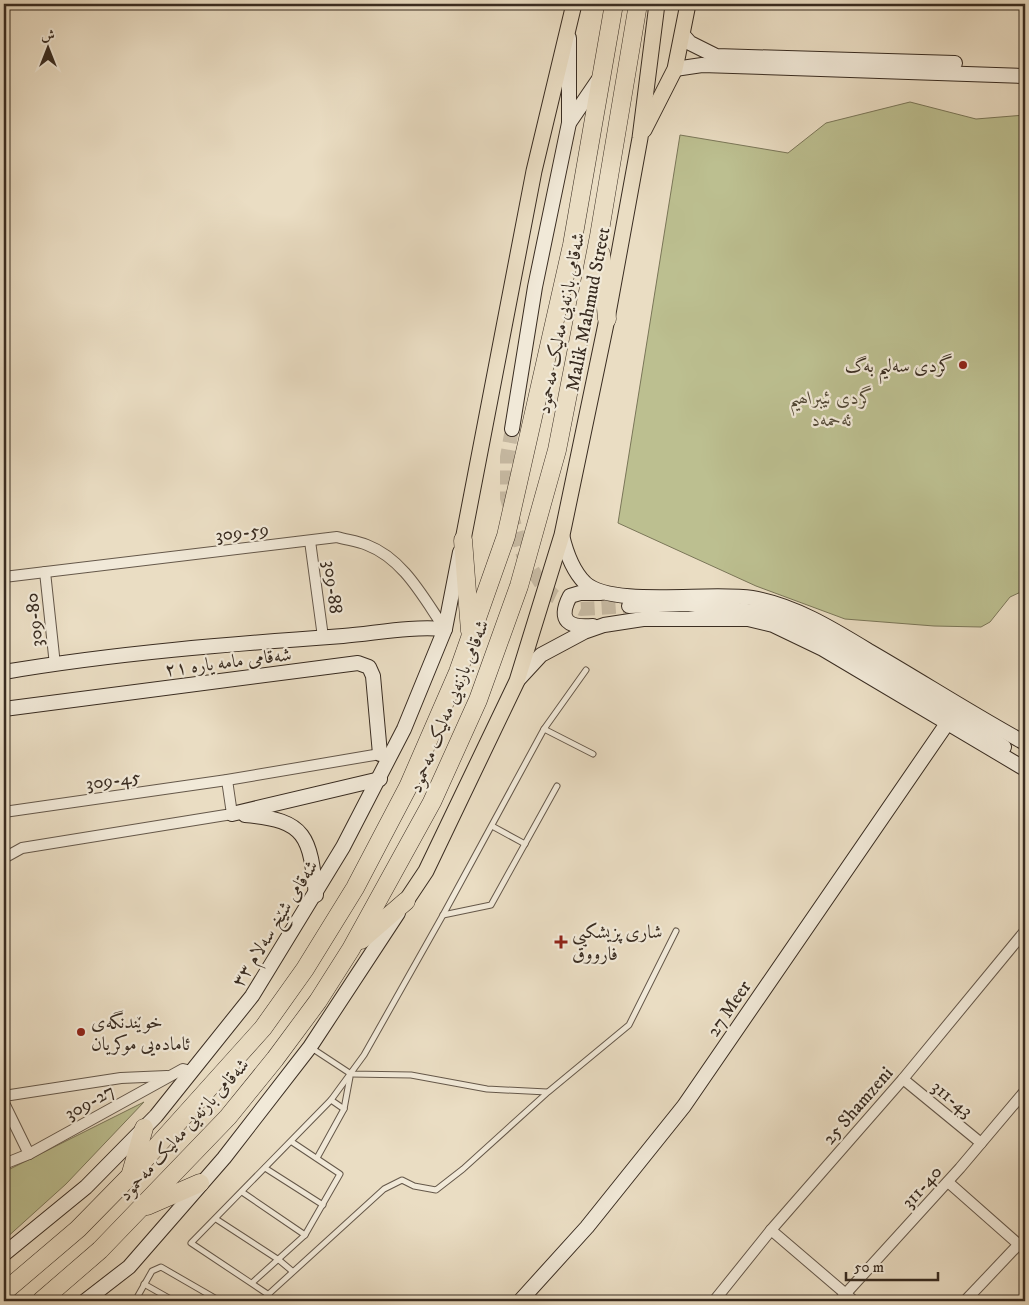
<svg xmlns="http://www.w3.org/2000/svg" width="1029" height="1305" font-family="'IM FELL DW Pica',Amiri,serif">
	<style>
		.green { fill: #bcbf90; stroke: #7a7658 }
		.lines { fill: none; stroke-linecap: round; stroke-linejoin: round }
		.secondary-tunnel { stroke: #c7baa3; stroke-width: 14; stroke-dasharray: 14 7; stroke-linecap: butt }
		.lane-casing { stroke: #65584a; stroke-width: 7 }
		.street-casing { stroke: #65584a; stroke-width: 12 }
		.secondary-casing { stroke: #392c21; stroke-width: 16 }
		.primary-casing { stroke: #392c21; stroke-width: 17 }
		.highway-casing { stroke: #392c21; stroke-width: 19 }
		.lane { stroke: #f1e9d8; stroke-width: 5 }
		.street { stroke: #f1e9d8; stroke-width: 10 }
		.secondary { stroke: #f1e9d8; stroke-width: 14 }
		.primary { stroke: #eaddc3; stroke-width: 15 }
		.highway { stroke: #eaddc3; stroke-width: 18 }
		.poi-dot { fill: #8f2418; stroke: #f1e9d8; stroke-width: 2 }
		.labels { text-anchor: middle; stroke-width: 4.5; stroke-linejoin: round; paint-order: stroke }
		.street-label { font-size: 19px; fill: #392c21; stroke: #f1e9d8 }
		.poi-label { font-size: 19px; fill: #392c21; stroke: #f1e9d8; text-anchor: start }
		.park-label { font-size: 19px; font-style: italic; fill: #534937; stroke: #f1e9d8 }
	</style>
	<rect width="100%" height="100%" fill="#eaddc3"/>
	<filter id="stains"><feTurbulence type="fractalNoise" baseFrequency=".004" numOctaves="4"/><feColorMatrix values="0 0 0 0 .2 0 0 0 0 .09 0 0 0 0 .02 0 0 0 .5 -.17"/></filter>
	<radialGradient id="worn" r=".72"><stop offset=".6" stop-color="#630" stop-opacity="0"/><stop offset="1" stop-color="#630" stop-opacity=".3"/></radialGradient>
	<g class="green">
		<path d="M 910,102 L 976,119 L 1025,115 L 1025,590 L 1010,597 L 990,622 L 981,627 L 934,626 L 845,619 L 756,586 L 618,523 L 680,135 L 788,153 L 826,123 Z"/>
		<path d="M 144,1102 L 66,1184 L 4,1240 L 4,1172 Z"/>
	</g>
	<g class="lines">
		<path class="secondary-tunnel" d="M 512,429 L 507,457 L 507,498 L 523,555 L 540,582 L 554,596 L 581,609 L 629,606"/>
		<g class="lane-casing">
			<g id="lane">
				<path d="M 544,729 L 593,754"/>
				<path d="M 492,826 L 525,844"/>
				<path d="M 443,915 L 491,905 L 557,786"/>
				<path d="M 310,1047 L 351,1074 L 411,1075 L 487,1089 L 547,1092"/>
				<path d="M 331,1100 L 344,1109"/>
				<path d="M 317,1158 L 344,1109 L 350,1077"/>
				<path d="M 265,1168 L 323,1205"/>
				<path d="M 242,1192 L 305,1235"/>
				<path d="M 216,1219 L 279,1260 L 292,1271"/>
				<path d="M 253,1282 L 305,1235 L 340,1174 L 292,1142"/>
				<path d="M 144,1284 L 174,1301"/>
				<path d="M 269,1295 L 191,1243 L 331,1100 L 364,1055 L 443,915 L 544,729 L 586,670"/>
				<path d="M 135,1301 L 152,1271 L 161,1267 L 220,1301"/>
				<path d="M 261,1301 L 384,1189 L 402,1180 L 414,1186 L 436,1190 L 463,1169 L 548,1092 L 629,1025 L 676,931"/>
			</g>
		</g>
		<g class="street-casing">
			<g id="street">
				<path d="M 310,541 L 323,637"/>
				<path d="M 45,572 L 55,665"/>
				<path d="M 4,577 L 337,537 C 347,540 357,541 367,545 C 404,559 424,599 445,629"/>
				<path d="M 4,812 L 227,780 L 386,753"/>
				<path d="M 4,858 L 22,848 L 232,814 L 227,780"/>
				<path d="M 903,1079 L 981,1143"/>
				<path d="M 4,1096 L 121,1078 L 167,1076"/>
				<path d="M 4,1103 L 29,1154"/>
				<path d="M 4,1164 L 29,1154 L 183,1069 L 191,1071"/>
				<path d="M 948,1182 L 1025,1250"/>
				<path d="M 771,1230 L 854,1301"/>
				<path d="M 714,1301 L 771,1230 L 903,1079 L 1025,931"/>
				<path d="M 839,1301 L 960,1168 L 1025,1091"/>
				<path d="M 965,1301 L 1019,1244"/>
			</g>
		</g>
		<g class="secondary-casing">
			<g id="secondary">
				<path d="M 682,34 L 690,43 L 716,56 L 955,63"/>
				<path d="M 569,38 L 569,123"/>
				<path d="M 675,69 L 702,65 L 1025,76"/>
				<path d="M 512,429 L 535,287 L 569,123 L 599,79"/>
				<path d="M 562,535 C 566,552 572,570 585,583 C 612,608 712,591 752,598 C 794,605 833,629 869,651 C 921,681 972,714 1025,743"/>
				<path d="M 629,606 L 687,604 L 773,614 L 835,643 L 942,705 L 1004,747"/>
				<path d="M 593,626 C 569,628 557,621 570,596 L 580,593 L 601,593"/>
				<path d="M 4,672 C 116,653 230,644 343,636 C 378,633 410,626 445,629"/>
				<path d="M 517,681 L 541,655 L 584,632 L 604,625 L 643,619 L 748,619 L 773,625 L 823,649 L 1025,769"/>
				<path d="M 4,709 L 358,663 L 369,667 L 373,676 L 380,754"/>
				<path d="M 232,814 L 380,779"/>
				<path d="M 245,815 C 307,820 310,837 316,895"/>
				<path d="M 4,1254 L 86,1187 L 156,1116 L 252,996 L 343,847 L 404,729 L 445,629 L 460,552"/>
				<path d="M 85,1301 L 129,1267 L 224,1158 L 310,1047 L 398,913"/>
				<path d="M 520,1301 L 587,1227 L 684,1106 L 948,722"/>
			</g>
		</g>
		<g class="primary-casing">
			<g id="primary">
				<path d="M 644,130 L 675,69 L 688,4"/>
				<path d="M 463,540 L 534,171 L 574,4"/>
				<path d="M 406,901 L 426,871 L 517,681 L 562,535 L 607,319 L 640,138 L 657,4"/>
			</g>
		</g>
		<g class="highway-casing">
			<g id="highway">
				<path d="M 601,254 L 607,319"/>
				<path d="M 463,540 L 470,631"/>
				<path d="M 361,940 L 406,901"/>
				<path d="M 131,1173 L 144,1128"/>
				<path d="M 147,1206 L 200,1183"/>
				<path d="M 4,1292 L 78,1229 L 130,1176 L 263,1028 L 305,969 L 355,888 L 408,787 L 458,672 L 506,536 L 572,245 L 614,4"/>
				<path d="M 41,1301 L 100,1250 L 228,1117 L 275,1059 L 318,1001 L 351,949 L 432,802 L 478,700 L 519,586 L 557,450 L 599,236 L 638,4"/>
			</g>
		</g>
		<use href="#lane" class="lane"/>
		<use href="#street" class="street"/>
		<use href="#secondary" class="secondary"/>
		<use href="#primary" class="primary"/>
		<use href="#highway" class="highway"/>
	</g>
	<g class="poi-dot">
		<circle cx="963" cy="365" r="5"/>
		<path d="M558.5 934.5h5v5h5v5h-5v5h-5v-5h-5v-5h5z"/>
		<circle cx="81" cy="1032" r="5"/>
	</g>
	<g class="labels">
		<g class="street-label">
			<text transform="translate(587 309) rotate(-79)" y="7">Malik Mahmud Street</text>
			<text transform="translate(560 323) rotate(-79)" y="7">شەقامی بازنەیی مەلیک مەحمود</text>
			<text transform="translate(242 531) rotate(-7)" y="7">309-59</text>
			<text transform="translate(334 587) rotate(83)" y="7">309-88</text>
			<text transform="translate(33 620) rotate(-96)" y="7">309-80</text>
			<text transform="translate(228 661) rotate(-7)" y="7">شەقامی مامە یارە ٢١</text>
			<text transform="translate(448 706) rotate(-68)" y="7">شەقامی بازنەیی مەلیک مەحمود</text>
			<text transform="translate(113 779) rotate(-8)" y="7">309-45</text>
			<text transform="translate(274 923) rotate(-58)" y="7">شەقامی شێخ سەلام ٣٣</text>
			<text transform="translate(728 1008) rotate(-56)" y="7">27 Meer</text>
			<text transform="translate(953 1098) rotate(39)" y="7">311-43</text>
			<text transform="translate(89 1101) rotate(-29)" y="7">309-27</text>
			<text transform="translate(857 1105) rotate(-49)" y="7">25 Shamzeni</text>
			<text transform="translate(183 1129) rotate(-48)" y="7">شەقامی بازنەیی مەلیک مەحمود</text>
			<text transform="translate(921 1186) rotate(-48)" y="7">311-40</text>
		</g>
		<g class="poi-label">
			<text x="953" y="372" text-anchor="end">گردی سەلیم بەگ</text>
			<text x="572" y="938">شاری پزیشکیی<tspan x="572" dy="22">فارووق</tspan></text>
			<text x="91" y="1028">خوێندنگەی<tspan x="91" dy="22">ئامادەیی موکریان</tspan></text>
		</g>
		<g class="park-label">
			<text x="832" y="404">گردی ئیبراھیم<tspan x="832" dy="22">ئەحمەد</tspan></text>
		</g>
	</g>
	<rect width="1029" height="1305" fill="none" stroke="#eaddc3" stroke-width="20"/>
	<rect x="5" y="5" width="1019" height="1295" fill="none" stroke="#392c21" stroke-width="2.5"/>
	<rect x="10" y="10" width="1009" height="1285" fill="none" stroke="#392c21"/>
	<g transform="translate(48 48)" stroke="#f1e9d8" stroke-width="4" paint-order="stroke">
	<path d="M0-4L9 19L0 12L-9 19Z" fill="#392c21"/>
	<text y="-8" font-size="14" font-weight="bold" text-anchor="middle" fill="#392c21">ش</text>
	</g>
	<path d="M846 1272v8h92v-8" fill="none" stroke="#392c21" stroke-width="2.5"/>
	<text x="854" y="1272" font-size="15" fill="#392c21" stroke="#f1e9d8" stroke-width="4" paint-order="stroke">50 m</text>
	<rect width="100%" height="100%" filter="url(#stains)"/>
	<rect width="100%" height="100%" fill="url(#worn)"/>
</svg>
